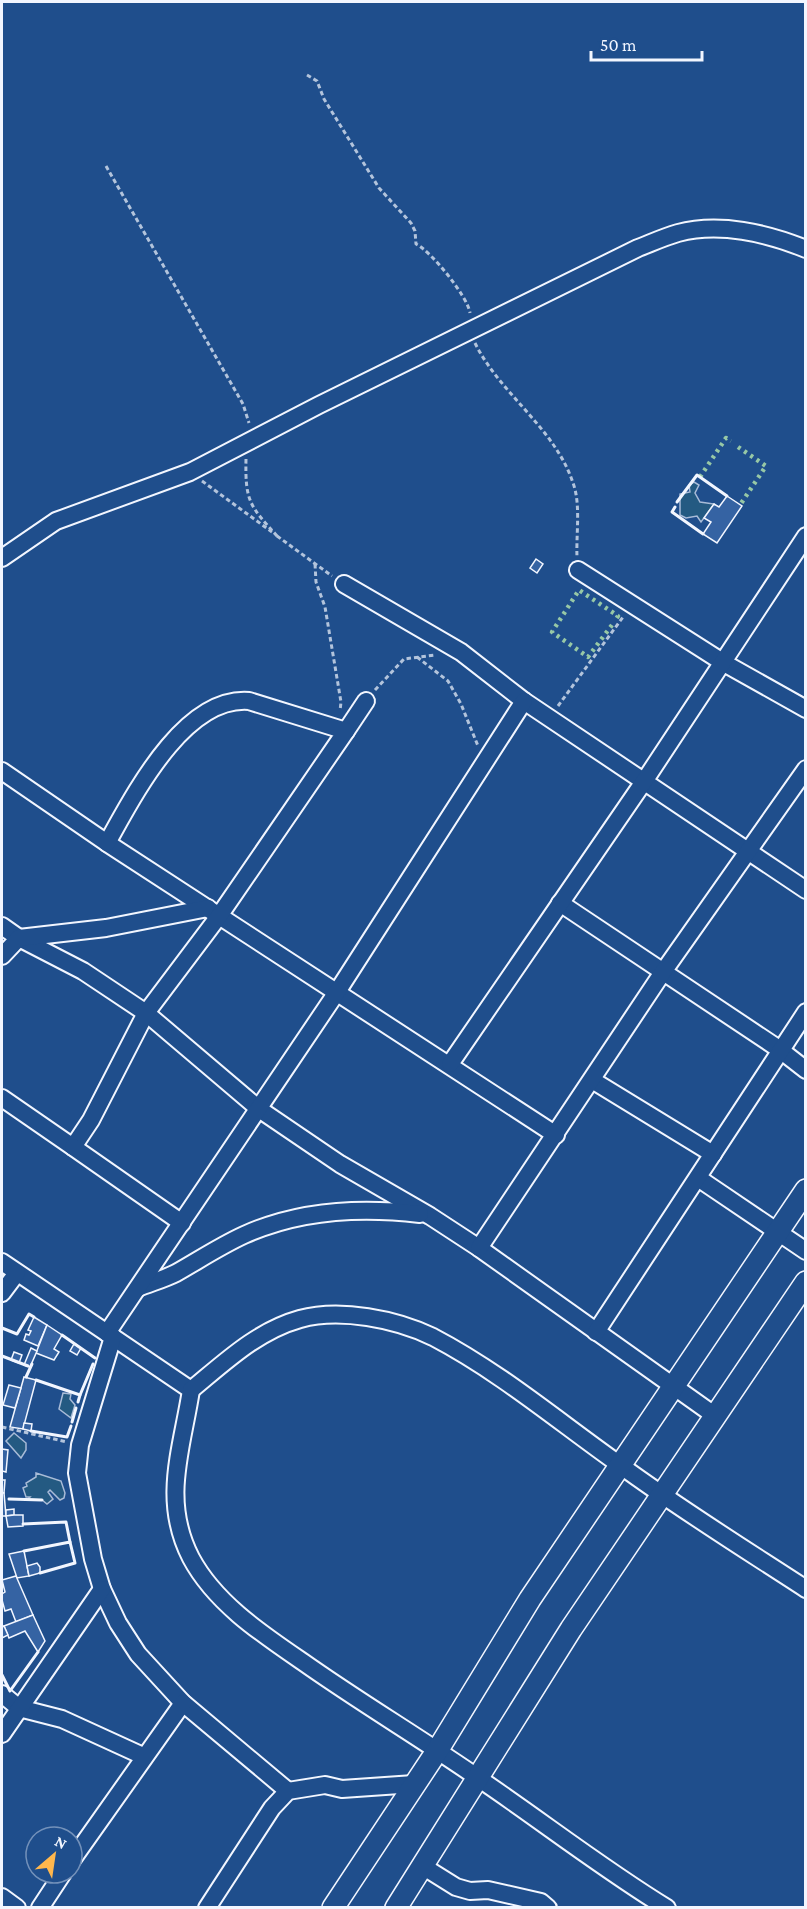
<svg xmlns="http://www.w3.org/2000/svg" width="807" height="1909" font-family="'Crimson Pro',serif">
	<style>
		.green { fill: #245a82; stroke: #a8bbd7; stroke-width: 1.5 }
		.building { fill: #3563a3; stroke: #f2f6ff; stroke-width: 1.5 }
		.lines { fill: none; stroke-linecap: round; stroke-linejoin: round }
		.minor-casing { stroke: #f2f6ff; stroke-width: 20 }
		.major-casing { stroke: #f2f6ff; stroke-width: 24 }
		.path { stroke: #b3c4dc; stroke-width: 3; stroke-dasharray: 4.5 3; stroke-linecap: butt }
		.minor { stroke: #1f4e8c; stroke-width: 16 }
		.major { stroke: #1f4e8c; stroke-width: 21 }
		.hedge { stroke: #97c8a6; stroke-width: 4.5; stroke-dasharray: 3 4.5; stroke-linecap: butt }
		.wall { stroke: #f2f6ff; stroke-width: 3 }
	</style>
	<rect width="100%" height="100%" fill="#1f4e8c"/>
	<g class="green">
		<path d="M 694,482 L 699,485 L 695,493 L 700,502 L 714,504 L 701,522 L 697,516 L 686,518 L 680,515 L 680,494 L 690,492 L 689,485 Z"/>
		<path d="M 63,1393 L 71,1394 L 70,1399 L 75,1405 L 71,1418 L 59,1409 Z"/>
		<path d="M 14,1433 L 26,1443 L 26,1450 L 21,1458 L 6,1441 Z"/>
		<path d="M 36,1473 L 61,1481 L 65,1493 L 64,1498 L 60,1500 L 50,1490 L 48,1492 L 53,1499 L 47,1504 L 42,1500 L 28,1499 L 30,1497 L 26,1497 L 23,1488 L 27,1486 L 26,1483 L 36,1477 Z"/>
	</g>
	<g class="building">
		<path d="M 727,496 L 742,506 L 717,543 L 703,534 L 711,522 L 704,518 L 714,504 L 719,507 Z"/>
		<path d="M 536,559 L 543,564 L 537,573 L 530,568 Z"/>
		<path d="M 34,1317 L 47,1325 L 38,1346 L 24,1340 L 26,1334 L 29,1335 L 31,1331 L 28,1330 Z"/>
		<path d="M 47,1325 L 62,1335 L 54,1349 L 59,1352 L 54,1360 L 36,1353 Z"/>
		<path d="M 74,1344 L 81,1348 L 77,1355 L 70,1351 Z"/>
		<path d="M 31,1348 L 37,1351 L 30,1367 L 24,1365 Z"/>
		<path d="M 14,1352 L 22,1355 L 19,1363 L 11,1360 Z"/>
		<path d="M 24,1377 L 36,1380 L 23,1429 L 10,1427 Z"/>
		<path d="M 9,1385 L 21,1388 L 15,1408 L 3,1405 Z"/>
		<path d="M 24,1423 L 32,1424 L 31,1431 L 23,1429 Z"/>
		<path d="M 2,1449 L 8,1450 L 6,1472 L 2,1471 Z"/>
		<path d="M 2,1480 L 5,1480 L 4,1493 L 2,1493 Z"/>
		<path d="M 2,1493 L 4,1493 L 6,1516 L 2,1516 Z"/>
		<path d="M 14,1509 L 14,1515 L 6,1516 L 6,1510 Z"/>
		<path d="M 14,1515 L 23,1515 L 23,1526 L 8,1527 L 6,1516 Z"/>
		<path d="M 24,1551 L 29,1576 L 17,1578 L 9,1554 Z"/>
		<path d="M 37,1563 L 40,1567 L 40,1573 L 29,1576 L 27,1566 Z"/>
		<path d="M 16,1576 L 33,1615 L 16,1622 L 11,1609 L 5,1611 L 2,1600 L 2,1594 L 5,1592 L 2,1580 Z"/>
		<path d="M 33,1615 L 45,1641 L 38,1652 L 25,1631 L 9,1638 L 4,1626 Z"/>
		<path d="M 4,1626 L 8,1635 L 2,1638 L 2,1627 Z"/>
	</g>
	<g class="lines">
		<g class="minor-casing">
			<g id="minor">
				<path d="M 2,558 L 56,521 L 190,472 L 319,405 L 638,248 C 651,243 664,237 678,233 C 719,222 767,233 806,249"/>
				<path d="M 578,570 L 724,663 L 806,709"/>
				<path d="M 344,584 L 461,652 L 524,701 L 806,890"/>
				<path d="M 346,731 L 366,701"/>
				<path d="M 2,771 L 107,843 L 556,1135"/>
				<path d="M 560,903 L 779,1049 L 806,1070"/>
				<path d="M 2,926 L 19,938 L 83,971 L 146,1013 L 259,1109 L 340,1164 L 430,1216 L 479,1248 L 714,1415"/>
				<path d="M 2,956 L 19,938 L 106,928 L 208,908"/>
				<path d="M 450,1064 L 645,780 L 806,536"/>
				<path d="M 592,1080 L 713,1154"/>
				<path d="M 2,1098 L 73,1147 L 91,1120 L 146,1013 L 219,916 L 346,731 L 249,701 C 184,696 134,795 107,843"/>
				<path d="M 73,1147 L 182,1223"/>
				<path d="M 698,1178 L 806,1251"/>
				<path d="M 479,1248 L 663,972 L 806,769"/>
				<path d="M 2,1262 L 191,1390 C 182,1449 161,1500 191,1558 C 215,1603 262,1634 303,1662 C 361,1703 422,1739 481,1780 C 543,1822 603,1869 667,1908"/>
				<path d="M 138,1288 C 150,1283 164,1279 176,1273 C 199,1260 220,1246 244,1235 C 299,1210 362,1207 420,1214"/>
				<path d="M 2,1293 L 17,1273"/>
				<path d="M 596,1332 L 806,1012"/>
				<path d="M 107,1333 L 337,992 L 524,701"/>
				<path d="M 113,1337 L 80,1445 L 77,1473 L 93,1559 L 102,1589 L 118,1623 L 138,1654 L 183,1703 L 288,1791"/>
				<path d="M 191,1390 C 225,1362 257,1331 300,1319 C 340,1308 396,1319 433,1337 C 500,1372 559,1422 620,1465 C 680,1509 743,1548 806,1589"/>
				<path d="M 2,1694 L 19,1708 L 62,1719 L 143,1756"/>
				<path d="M 2,1734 L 102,1589"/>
				<path d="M 72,1860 L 183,1703"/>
				<path d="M 424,1867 L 456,1887 L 470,1891 L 488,1890 L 541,1902 L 548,1908"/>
				<path d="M 2,1897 L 17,1908"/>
				<path d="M 40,1908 L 63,1873"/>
				<path d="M 207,1908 L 272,1808 L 288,1791 L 325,1785 L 342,1789 L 414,1784"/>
			</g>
		</g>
		<g class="major-casing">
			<g id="major">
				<path d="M 333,1908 L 437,1751 L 530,1599 L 806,1190"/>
				<path d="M 396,1908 L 571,1629 L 806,1282"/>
			</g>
		</g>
		<g class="path">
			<path d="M 307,75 L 317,81 L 324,99 L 379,188 L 411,223 L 415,231 L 416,244 C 431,251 468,297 470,313"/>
			<path d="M 106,166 L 243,404 L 249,423"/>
			<path d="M 475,343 C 500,394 555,428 573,483 C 581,504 576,534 577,557"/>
			<path d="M 246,459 C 245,502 250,506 278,537"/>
			<path d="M 202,481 L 272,532"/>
			<path d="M 277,536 L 332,576"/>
			<path d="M 315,564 L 316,582 L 325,607 L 341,702 L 340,711"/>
			<path d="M 417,657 L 448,681 L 461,704 L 478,746"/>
			<path d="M 375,690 L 404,659 L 435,655"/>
			<path d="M 558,706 L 623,617"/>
			<path d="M 2,1427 L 67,1442"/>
		</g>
		<use href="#minor" class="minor"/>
		<use href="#major" class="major"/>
		<g class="hedge">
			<path d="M 738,447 L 766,466 L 740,505"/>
			<path d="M 700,477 L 726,438 L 731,441"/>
			<path d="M 612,625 L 588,657 L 552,632 L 579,590 L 618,616 L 616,619"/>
		</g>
		<g class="wall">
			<path d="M 677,502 L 697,475 L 727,496"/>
			<path d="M 675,507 L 672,512 L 703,534"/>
			<path d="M 2,1328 L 17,1334 L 29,1314 L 34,1317"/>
			<path d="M 62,1335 L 95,1358"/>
			<path d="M 2,1356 L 28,1366"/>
			<path d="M 26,1377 L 32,1364"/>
			<path d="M 36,1380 L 80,1395 L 78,1402"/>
			<path d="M 80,1395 L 93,1364"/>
			<path d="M 72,1422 L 76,1408"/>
			<path d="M 31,1431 L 67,1437 L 71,1426"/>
			<path d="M 9,1499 L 42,1500"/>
			<path d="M 23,1524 L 66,1522 L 70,1542"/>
			<path d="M 24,1551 L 70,1542 L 75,1563 L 40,1573"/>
			<path d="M 2,1675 L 10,1691 L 38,1652"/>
		</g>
	</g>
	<rect width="807" height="1909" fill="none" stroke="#f2f6ff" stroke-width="6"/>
	<g transform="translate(54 1855) rotate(29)"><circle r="28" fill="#1f4e8c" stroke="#7391ba" stroke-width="1.5"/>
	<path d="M0-4.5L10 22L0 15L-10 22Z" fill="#ffb74d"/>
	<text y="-9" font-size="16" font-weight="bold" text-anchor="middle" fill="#f2f6ff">N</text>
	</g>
	<path d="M591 51v9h111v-9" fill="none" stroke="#f2f6ff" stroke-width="3"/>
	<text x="600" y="51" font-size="18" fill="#f2f6ff" stroke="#1f4e8c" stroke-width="4.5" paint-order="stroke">50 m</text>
</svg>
